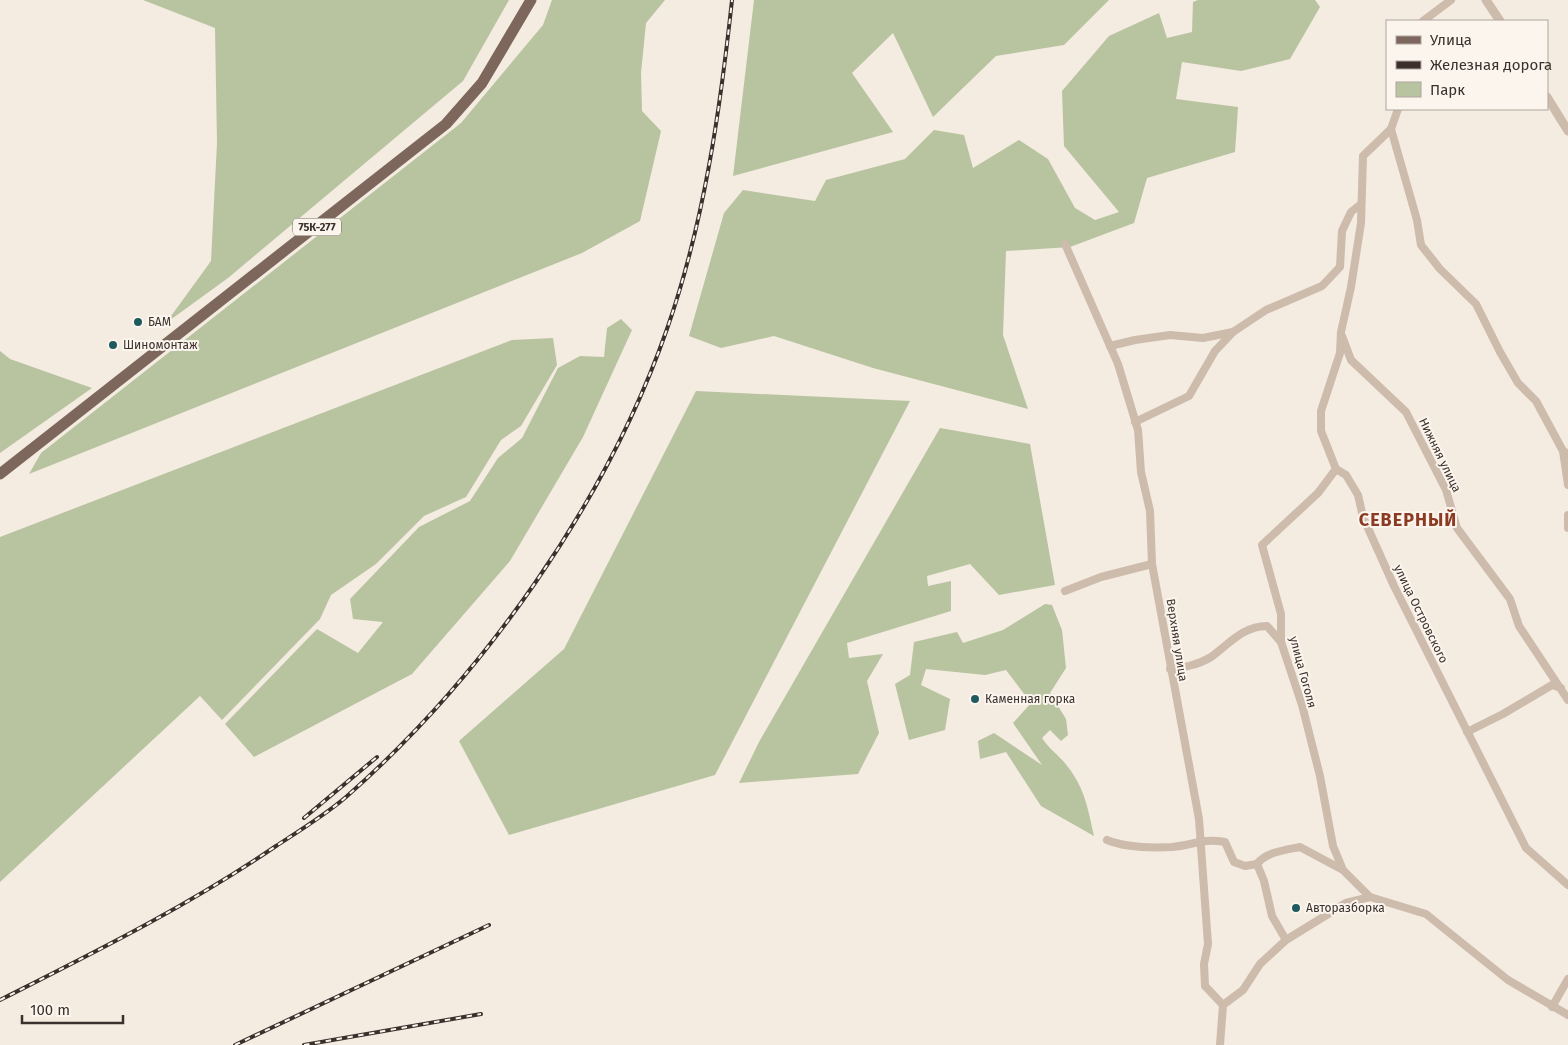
<svg xmlns="http://www.w3.org/2000/svg" width="1568" height="1045" font-family="'Fira Sans',sans-serif">
	<style>
		.green { fill: #b8c4a0 }
		.lines { fill: none; stroke-linecap: round; stroke-linejoin: round }
		.minor { stroke: #cdbbac; stroke-width: 8 }
		.tertiary { stroke: #cdbbac; stroke-width: 9 }
		.primary { stroke: #7d675c; stroke-width: 11 }
		.rail-casing { stroke: #3b302b; stroke-width: 4 }
		.rail { stroke: #fbf5ee; stroke-width: 2; stroke-dasharray: 5.5; stroke-linecap: butt }
		.poi-dot { fill: #1f5a5e; stroke: #fbf5ee; stroke-width: 2 }
		.labels { text-anchor: middle; stroke-width: 4; stroke-linejoin: round; paint-order: stroke }
		.shield { fill: #fbf5ee; stroke: #756b66; stroke-width: 1 }
		.shield-label { font-size: 11px; font-weight: bold; fill: #3b302b }
		.poi-label { font-size: 12px; fill: #3b302b; stroke: #fbf5ee; text-anchor: start }
		.street-label { font-size: 12px; fill: #3b302b; stroke: #fbf5ee }
		.district-label { font-size: 18px; font-weight: bold; letter-spacing: 1px; fill: #8c3b22; stroke: #fbf5ee }
	</style>
	<rect width="100%" height="100%" fill="#f4ebe1"/>
	<g class="green">
		<path d="M 143,0 L 509,0 L 463,81 L 228,278 L 166,323 L 211,261 L 217,143 L 215,28 Z"/>
		<path d="M 552,0 L 665,0 L 646,23 L 641,73 L 642,111 L 661,131 L 640,221 L 582,253 L 29,474 L 41,453 L 461,123 L 543,25 Z"/>
		<path d="M 754,0 L 1109,0 L 1064,45 L 996,56 L 933,117 L 893,33 L 852,73 L 893,132 L 733,176 Z"/>
		<path d="M 1198,0 L 1315,0 L 1320,7 L 1290,59 L 1241,71 L 1182,62 L 1176,99 L 1238,107 L 1235,152 L 1147,178 L 1134,223 L 1070,247 L 1006,251 L 1003,335 L 1028,409 L 873,368 L 774,336 L 721,348 L 689,336 L 724,213 L 743,190 L 815,201 L 826,180 L 905,159 L 934,130 L 964,135 L 973,168 L 1019,140 L 1048,159 L 1075,208 L 1095,220 L 1119,212 L 1064,146 L 1062,91 L 1109,36 L 1159,13 L 1167,38 L 1192,32 L 1193,2 Z"/>
		<path d="M 621,319 L 632,330 L 583,437 L 510,561 L 412,674 L 254,757 L 225,724 L 317,629 L 358,653 L 383,622 L 353,619 L 350,599 L 419,527 L 470,501 L 498,458 L 522,438 L 558,368 L 580,356 L 604,357 L 607,328 Z"/>
		<path d="M 553,338 L 557,365 L 521,426 L 501,440 L 466,497 L 424,516 L 376,564 L 331,595 L 320,619 L 222,720 L 200,696 L 0,882 L 0,537 L 512,340 Z"/>
		<path d="M 0,351 L 10,359 L 92,388 L 0,453 Z"/>
		<path d="M 696,391 L 910,401 L 715,775 L 509,835 L 459,741 L 564,649 Z"/>
		<path d="M 940,428 L 1030,444 L 1055,585 L 999,595 L 970,564 L 927,576 L 928,586 L 951,581 L 951,611 L 847,643 L 849,658 L 883,654 L 867,681 L 879,733 L 858,774 L 739,783 L 759,742 Z"/>
		<path d="M 1045,604 L 1052,605 L 1062,630 L 1066,668 L 1050,693 L 1066,719 L 1068,735 L 1061,741 L 1050,730 L 1042,738 C 1049,749 1060,756 1068,767 C 1085,789 1088,809 1094,836 L 1041,806 L 1006,752 L 980,759 L 978,741 L 994,733 L 1042,765 L 1013,723 L 1031,703 L 1006,670 L 985,675 L 926,669 L 921,685 L 950,699 L 945,730 L 909,740 L 895,684 L 910,675 L 914,642 L 957,632 L 963,643 L 1003,630 Z"/>
	</g>
	<g class="lines">
		<g class="minor">
			<path d="M 1423,21 L 1451,0"/>
			<path d="M 1398,109 L 1391,129 L 1363,156 L 1361,223 L 1351,287 L 1341,332 L 1340,353 L 1321,411 L 1321,431 L 1336,469 L 1346,475 L 1358,495 L 1363,517 L 1394,586 L 1526,848 L 1568,885"/>
			<path d="M 1391,129 L 1417,220 L 1421,245 L 1440,269 L 1476,304 L 1500,352 L 1518,383 L 1536,401 L 1563,451"/>
			<path d="M 1065,244 L 1118,364 L 1138,430 L 1141,472 L 1150,511 L 1152,564 L 1199,819 L 1208,944 L 1204,964 L 1205,986 L 1223,1005 L 1220,1045"/>
			<path d="M 1342,336 L 1351,360 L 1406,412 L 1446,490 L 1457,528 L 1510,599 L 1519,626 L 1568,700"/>
			<path d="M 1110,346 L 1135,340 L 1170,335 L 1203,338 L 1233,332 L 1266,310 L 1322,286 L 1340,267 L 1342,231 L 1351,212 L 1361,204"/>
			<path d="M 1135,422 L 1189,396 L 1215,351 L 1233,332"/>
			<path d="M 1568,454 L 1563,451 L 1568,485"/>
			<path d="M 1336,469 L 1318,493 L 1262,545 L 1281,614 L 1281,642 L 1302,705 L 1320,776 L 1333,846 L 1343,870 L 1370,897"/>
			<path d="M 1568,515 L 1568,528"/>
			<path d="M 1065,591 L 1101,577 L 1152,564"/>
			<path d="M 1170,669 C 1185,667 1198,665 1211,657 C 1229,644 1243,626 1267,626 L 1281,642"/>
			<path d="M 1467,732 L 1503,714 L 1552,685 L 1561,688"/>
			<path d="M 1107,840 C 1126,848 1151,848 1172,847 C 1193,845 1203,838 1225,842 L 1234,862 L 1245,866 L 1257,864 C 1266,852 1285,850 1300,847 L 1343,870"/>
			<path d="M 1257,864 L 1264,881 L 1272,916 L 1286,940"/>
			<path d="M 1223,1005 L 1243,990 L 1260,964 L 1286,940 L 1346,903 L 1370,897 L 1426,914 L 1508,980 L 1568,1015"/>
			<path d="M 1552,1007 L 1568,979"/>
		</g>
		<g class="tertiary">
			<path d="M 1486,0 L 1500,21"/>
			<path d="M 1547,97 L 1568,131"/>
		</g>
		<path class="primary" d="M 0,474 L 446,124 L 482,83 L 531,0"/>
		<g class="rail-casing">
			<g id="rail">
				<path d="M 304,818 L 377,757"/>
				<path d="M 0,1000 C 95,952 188,906 276,846 C 299,831 325,815 346,797 C 483,677 607,501 667,329 C 704,223 720,111 732,0"/>
				<path d="M 235,1045 L 489,925"/>
				<path d="M 304,1045 L 481,1014"/>
			</g>
		</g>
		<use href="#rail" class="rail"/>
	</g>
	<g class="poi-dot">
		<circle cx="138" cy="322" r="5"/>
		<circle cx="113" cy="345" r="5"/>
		<circle cx="975" cy="699" r="5"/>
		<circle cx="1296" cy="908" r="5"/>
	</g>
	<g class="labels">
		<rect class="shield" x="293" y="218.5" width="48" height="17" rx="4"/>
		<g class="shield-label">
			<text x="317" y="231">75К-277</text>
		</g>
		<g class="poi-label">
			<text x="148" y="326">БАМ</text>
			<text x="123" y="349">Шиномонтаж</text>
			<text x="985" y="703">Каменная горка</text>
			<text x="1306" y="912">Авторазборка</text>
		</g>
		<g class="street-label">
			<text transform="translate(1440 455) rotate(64)" y="4">Нижняя улица</text>
			<text transform="translate(1421 614) rotate(64)" y="4">улица Островского</text>
			<text transform="translate(1177 640) rotate(81)" y="4">Верхняя улица</text>
			<text transform="translate(1303 672) rotate(75)" y="4">улица Гоголя</text>
		</g>
		<g class="district-label">
			<text x="1408" y="526">СЕВЕРНЫЙ</text>
		</g>
	</g>
	<rect x="1386" y="20" width="162" height="90" fill="#fbf5ee" stroke="#aea6a0"/>
	<rect x="1396" y="36" width="25" height="8" fill="#7d675c" stroke="#aea6a0"/>
	<text x="1430" y="45" font-size="15" fill="#3b302b">Улица</text>
	<rect x="1396" y="61" width="25" height="8" fill="#3b302b" stroke="#aea6a0"/>
	<text x="1430" y="70" font-size="15" fill="#3b302b">Железная дорога</text>
	<rect x="1396" y="82" width="25" height="15" fill="#b8c4a0" stroke="#aea6a0"/>
	<text x="1430" y="95" font-size="15" fill="#3b302b">Парк</text>
	<path d="M22 1015v8h101v-8" fill="none" stroke="#3b302b" stroke-width="2.5"/>
	<text x="30" y="1015" font-size="15" fill="#3b302b" stroke="#fbf5ee" stroke-width="4" paint-order="stroke">100 m</text>
</svg>
